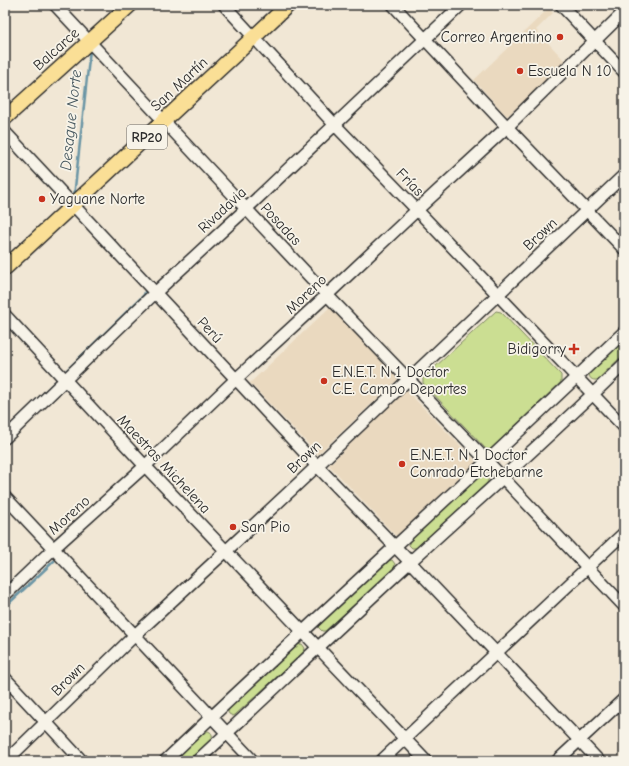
<svg xmlns="http://www.w3.org/2000/svg" width="629" height="766" font-family="'Comic Neue',sans-serif">
	<style>
		.built { fill: #ead9bf }
		.park { fill: #cbde92; stroke: #7b845e }
		.lines { fill: none; stroke-linecap: round; stroke-linejoin: round }
		.stream { stroke: #6b95a5; stroke-width: 2.5 }
		.minor-casing { stroke: #2b2b2b; stroke-width: 14 }
		.major-casing { stroke: #2b2b2b; stroke-width: 17 }
		.minor { stroke: #f7f3e8; stroke-width: 11 }
		.major { stroke: #fadf96; stroke-width: 14 }
		.poi-dot { fill: #c8321e; stroke: #f7f3e8; stroke-width: 1.5 }
		.labels { text-anchor: middle; stroke-width: 3.5; stroke-linejoin: round; paint-order: stroke }
		.shield { fill: #f7f3e8; stroke: #686764; stroke-width: 1 }
		.shield-label { font-size: 14px; font-weight: bold; fill: #2b2b2b }
		.poi-label { font-size: 15px; fill: #2b2b2b; stroke: #f7f3e8; text-anchor: start }
		.street-label { font-size: 15px; fill: #2b2b2b; stroke: #f7f3e8 }
		.water-label { font-size: 16px; font-style: italic; fill: #46575e; stroke: #f7f3e8 }
	</style>
	<rect width="100%" height="100%" fill="#f1e7d5"/>
	<filter id="ink" filterUnits="userSpaceOnUse"><feTurbulence type="fractalNoise" baseFrequency=".025" numOctaves="2"/><feDisplacementMap in="SourceGraphic" scale="8" xChannelSelector="R" yChannelSelector="G"/><feConvolveMatrix kernelMatrix="1 2 1 2 8 2 1 2 1" color-interpolation-filters="sRGB"/></filter>
	<g filter="url(#ink)">
		<g class="built">
			<path d="M 549,8 L 553,13 L 536,30 L 566,62 L 507,116 L 474,80 Z"/>
			<path d="M 330,307 L 398,379 L 318,454 L 250,383 Z"/>
			<path d="M 406,390 L 476,462 L 396,536 L 329,465 Z"/>
		</g>
		<g class="park">
			<path d="M 496,311 L 501,312 L 561,375 L 561,382 L 490,450 L 486,449 L 423,383 L 423,378 Z"/>
			<path d="M 624,340 L 624,354 L 597,380 L 595,380 C 591,380 588,377 590,372 Z"/>
			<path d="M 481,475 C 487,475 490,478 487,483 L 416,548 L 412,548 L 409,545 L 409,541 Z"/>
			<path d="M 392,560 L 395,564 L 394,569 L 325,631 L 322,631 L 318,627 L 319,623 L 387,561 Z"/>
			<path d="M 302,644 L 305,648 L 303,653 L 235,715 L 233,716 L 229,714 L 228,712 L 229,708 L 296,645 Z"/>
			<path d="M 206,731 C 210,731 213,733 212,738 L 188,761 L 174,761 Z"/>
		</g>
		<g class="lines">
			<g class="stream">
				<path d="M 74,197 L 89,59 L 90,49"/>
				<path d="M 64,373 L 144,295 L 146,288"/>
				<path d="M 7,429 L 58,379"/>
				<path d="M 5,607 L 54,561"/>
			</g>
			<g class="minor-casing">
				<g id="minor">
					<path d="M 55,5 L 327,295 L 488,462 L 624,606"/>
					<path d="M 224,5 L 335,125 L 417,210 L 624,427"/>
					<path d="M 393,5 L 507,127 L 624,249"/>
					<path d="M 561,5 L 624,72"/>
					<path d="M 5,132 L 317,466 L 410,562 L 599,761"/>
					<path d="M 5,315 L 145,466 L 426,761"/>
					<path d="M 5,438 L 155,293 L 246,209 L 461,5"/>
					<path d="M 5,497 L 253,761"/>
					<path d="M 5,595 L 54,548 L 145,466 L 236,379 L 327,295 L 417,210 L 507,127 L 624,12"/>
					<path d="M 5,678 L 82,761"/>
					<path d="M 6,761 L 46,722 L 135,635 L 226,551 L 317,466 L 624,175"/>
					<path d="M 165,761 C 316,617 473,477 624,332"/>
					<path d="M 197,761 C 269,694 339,627 411,561 C 482,496 555,432 624,364"/>
					<path d="M 381,761 L 624,533"/>
					<path d="M 557,761 L 624,699"/>
				</g>
			</g>
			<g class="major-casing">
				<g id="major">
					<path d="M 5,118 L 130,5"/>
					<path d="M 5,268 L 254,37 L 288,5"/>
				</g>
			</g>
			<use href="#minor" class="minor"/>
			<use href="#major" class="major"/>
		</g>
	</g>
	<g class="poi-dot">
		<circle cx="560" cy="37" r="4"/>
		<circle cx="520" cy="71" r="4"/>
		<circle cx="42" cy="199" r="4"/>
		<path d="M572 343h4v4h4v4h-4v4h-4v-4h-4v-4h4z"/>
		<circle cx="324" cy="381" r="4"/>
		<circle cx="402" cy="464" r="4"/>
		<circle cx="233" cy="527" r="4"/>
	</g>
	<g class="labels">
		<rect class="shield" x="127" y="125" width="40" height="24" rx="3"/>
		<g class="shield-label">
			<text x="147" y="142">RP20</text>
		</g>
		<g class="poi-label">
			<text x="552" y="42" text-anchor="end">Correo Argentino</text>
			<text x="528" y="76">Escuela N 10</text>
			<text x="50" y="204">Yaguane Norte</text>
			<text x="566" y="354" text-anchor="end">Bidigorry</text>
			<text x="332" y="377">E.N.E.T. N 1 Doctor<tspan x="332" dy="17">C.E. Campo Deportes</tspan></text>
			<text x="410" y="460">E.N.E.T. N 1 Doctor<tspan x="410" dy="17">Conrado Etchebarne</tspan></text>
			<text x="241" y="532">San Pio</text>
		</g>
		<g class="street-label">
			<text transform="translate(56 49) rotate(-42)" y="5">Balcarce</text>
			<text transform="translate(179 84) rotate(-43)" y="5">San Martín</text>
			<text transform="translate(410 182) rotate(46)" y="5">Frías</text>
			<text transform="translate(222 210) rotate(-43)" y="5">Rivadavia</text>
			<text transform="translate(281 224) rotate(47)" y="5">Posadas</text>
			<text transform="translate(540 234) rotate(-43)" y="5">Brown</text>
			<text transform="translate(306 294) rotate(-43)" y="5">Moreno</text>
			<text transform="translate(210 330) rotate(47)" y="5">Perú</text>
			<text transform="translate(304 457) rotate(-43)" y="5">Brown</text>
			<text transform="translate(164 464) rotate(47)" y="5">Maestras Michelena</text>
			<text transform="translate(69 515) rotate(-42)" y="5">Moreno</text>
			<text transform="translate(68 679) rotate(-45)" y="5">Brown</text>
		</g>
		<g class="water-label">
			<text transform="translate(70 120) rotate(-84)" y="6">Desague Norte</text>
		</g>
	</g>
	<rect width="629" height="766" fill="none" stroke="#f7f3e8" stroke-width="20"/>
	<rect x="10" y="10" width="609" height="746" fill="none" stroke="#2b2b2b" stroke-width="1.5" filter="url(#ink)"/>
</svg>
